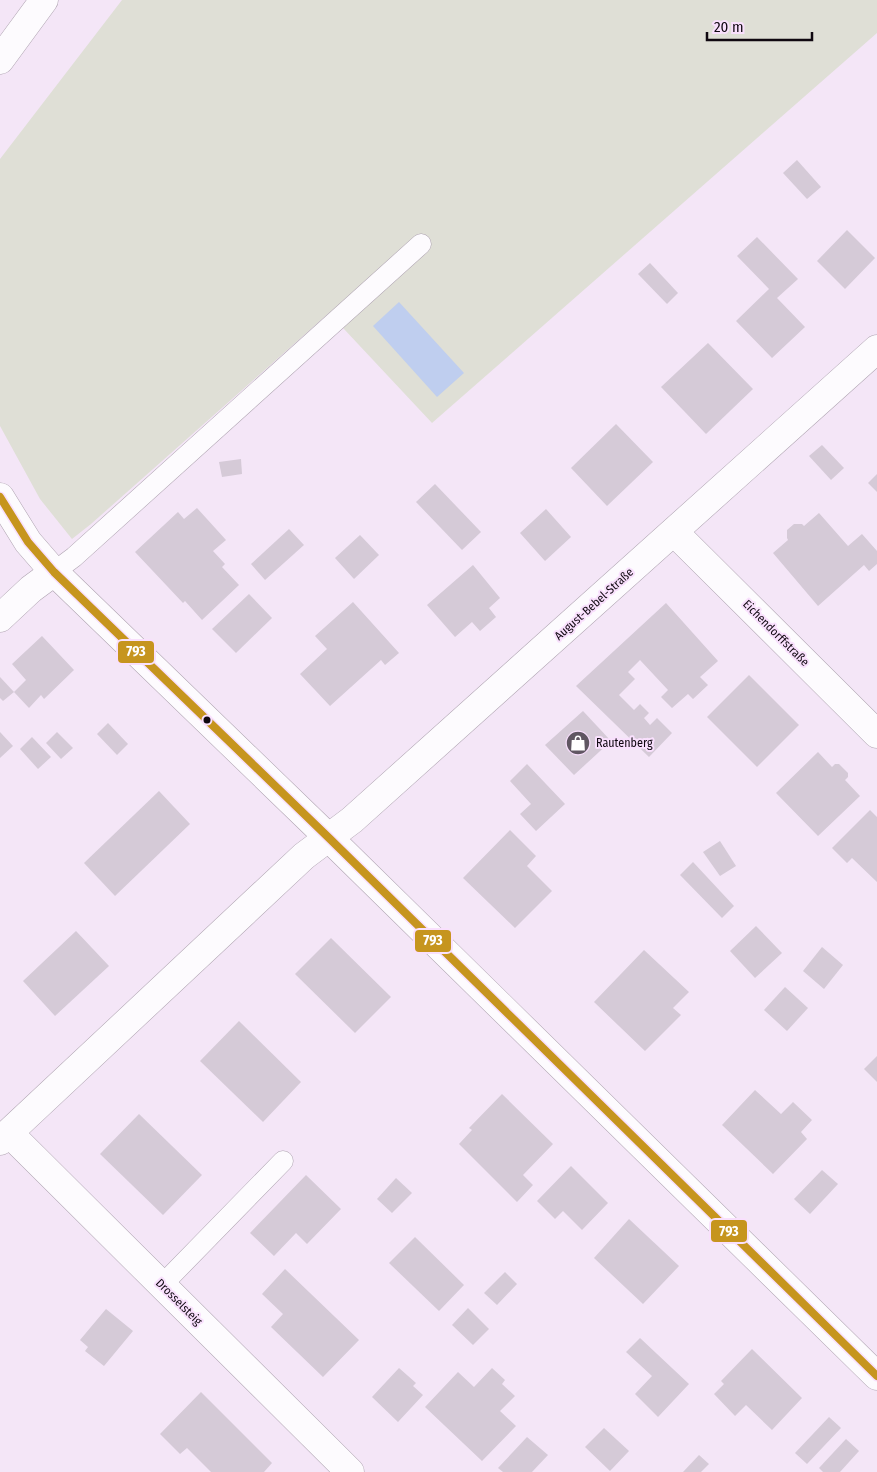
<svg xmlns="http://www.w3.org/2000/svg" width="877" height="1472" font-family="'Fira Sans Condensed',sans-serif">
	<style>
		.green { fill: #dfdfd6 }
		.water { fill: #bfceef }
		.building { fill: #d5cad7 }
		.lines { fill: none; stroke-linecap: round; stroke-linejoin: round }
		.service-casing { stroke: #aea3b0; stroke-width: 21 }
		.minor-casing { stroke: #aea3b0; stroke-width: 29 }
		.secondary-casing { stroke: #aea3b0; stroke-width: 29 }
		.service { stroke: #fdfbfe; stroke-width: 20 }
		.minor { stroke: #fdfbfe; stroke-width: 28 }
		.secondary { stroke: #fdfbfe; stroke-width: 28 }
		.bus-1-casing { stroke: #f9e0fd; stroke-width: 11 }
		.bus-1 { stroke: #c6951e; stroke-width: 8 }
		.bus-dot { fill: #100811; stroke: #f9e0fd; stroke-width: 2 }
		.labels { text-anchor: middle; stroke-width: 4; stroke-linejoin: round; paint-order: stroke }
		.street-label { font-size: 12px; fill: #100811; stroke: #f9e0fd }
		.poi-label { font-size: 12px; fill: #100811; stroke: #f9e0fd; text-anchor: start }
		.line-badge { stroke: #f9e0fd; stroke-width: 2 }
		.badge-label { font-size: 14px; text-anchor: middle; font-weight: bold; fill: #fff }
	</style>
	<rect width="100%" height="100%" fill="#f4e6f7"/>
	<path class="green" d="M 122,0 L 877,0 L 877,33 L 432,423 L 329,313 L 91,524 L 72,539 L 40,499 L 0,426 L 0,159 Z"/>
	<path class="water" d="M 399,302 L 464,373 L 437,397 L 373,326 Z"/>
	<g class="building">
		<path d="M 797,160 L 821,187 L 807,199 L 783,173 Z"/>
		<path d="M 847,230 L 875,258 L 845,289 L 817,261 Z"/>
		<path d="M 757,237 L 798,279 L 777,298 L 805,327 L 772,358 L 736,321 L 769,289 L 737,256 Z"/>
		<path d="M 650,263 L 678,293 L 667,304 L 638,274 Z"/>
		<path d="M 708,343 L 753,389 L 706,434 L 661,387 Z"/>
		<path d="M 616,424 L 653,462 L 607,506 L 571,468 Z"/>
		<path d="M 822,445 L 844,468 L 831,480 L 809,456 Z"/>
		<path d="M 241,459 L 242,474 L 222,477 L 219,462 Z"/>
		<path d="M 877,474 L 877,492 L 868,483 Z"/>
		<path d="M 435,484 L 481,532 L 462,550 L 416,502 Z"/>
		<path d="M 197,508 L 226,540 L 213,551 L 225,564 L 222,567 L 239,585 L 202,620 L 185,601 L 183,603 L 135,552 L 178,512 L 184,519 Z"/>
		<path d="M 546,509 L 571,537 L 545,561 L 520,533 Z"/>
		<path d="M 819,513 L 848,546 L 862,534 L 877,551 L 877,564 L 869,571 L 864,565 L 818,606 L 773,553 L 788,540 L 787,538 L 787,530 L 794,524 L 802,524 L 804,526 Z"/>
		<path d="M 289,529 L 304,545 L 265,580 L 251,564 Z"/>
		<path d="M 360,535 L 379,555 L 354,579 L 335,558 Z"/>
		<path d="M 473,565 L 500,598 L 489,608 L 496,617 L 480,631 L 472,622 L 455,637 L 427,605 Z"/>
		<path d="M 249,594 L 272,618 L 236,653 L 212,629 Z"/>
		<path d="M 353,602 L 399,653 L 385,665 L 381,660 L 330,706 L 300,674 L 327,649 L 315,636 Z"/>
		<path d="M 666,603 L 718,661 L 700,677 L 708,685 L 693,699 L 688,694 L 672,708 L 661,697 L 668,690 L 640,660 L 628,672 L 635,679 L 619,695 L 634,710 L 640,704 L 649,713 L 644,718 L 650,725 L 657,718 L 672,733 L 649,757 L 576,686 Z"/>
		<path d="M 42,636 L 74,670 L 44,699 L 41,695 L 29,708 L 14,692 L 26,680 L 12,664 Z"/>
		<path d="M 749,675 L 799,725 L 757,767 L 707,717 Z"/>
		<path d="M 0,677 L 14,692 L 3,701 L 0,698 Z"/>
		<path d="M 583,711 L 611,741 L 574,775 L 545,745 Z"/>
		<path d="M 108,723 L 128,744 L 117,755 L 97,734 Z"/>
		<path d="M 0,732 L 13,746 L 0,758 Z"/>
		<path d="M 57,732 L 73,748 L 61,759 L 46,743 Z"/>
		<path d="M 32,737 L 51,757 L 38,769 L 20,749 Z"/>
		<path d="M 818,752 L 832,767 L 835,764 L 839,764 L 848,773 L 848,777 L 845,780 L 860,796 L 818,836 L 776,793 Z"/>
		<path d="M 527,764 L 565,804 L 536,831 L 520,814 L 531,804 L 510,781 Z"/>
		<path d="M 159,791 L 190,824 L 115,896 L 84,863 Z"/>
		<path d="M 870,810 L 877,817 L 877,882 L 852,858 L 847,863 L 832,848 Z"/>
		<path d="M 510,830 L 536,856 L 527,866 L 552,891 L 515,928 L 463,878 Z"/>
		<path d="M 720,841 L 736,866 L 720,876 L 703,852 Z"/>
		<path d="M 693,862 L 734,906 L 722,918 L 680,875 Z"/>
		<path d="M 756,926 L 782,953 L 755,978 L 730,951 Z"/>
		<path d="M 76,931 L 109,966 L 55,1016 L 23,981 Z"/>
		<path d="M 331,938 L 391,997 L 355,1033 L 295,974 Z"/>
		<path d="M 822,947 L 843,965 L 824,989 L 803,971 Z"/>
		<path d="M 644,950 L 689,992 L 673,1008 L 681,1015 L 645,1051 L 594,1002 Z"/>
		<path d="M 785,987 L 808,1008 L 787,1031 L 764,1010 Z"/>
		<path d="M 239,1021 L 301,1082 L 263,1122 L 200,1061 Z"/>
		<path d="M 877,1056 L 877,1082 L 864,1069 Z"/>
		<path d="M 755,1090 L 781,1114 L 793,1102 L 812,1120 L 801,1132 L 807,1139 L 773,1174 L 722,1125 Z"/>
		<path d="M 502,1094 L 553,1144 L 523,1175 L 533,1185 L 517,1202 L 459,1144 L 472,1130 L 469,1128 Z"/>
		<path d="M 139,1114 L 202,1175 L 163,1215 L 100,1154 Z"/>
		<path d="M 571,1166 L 608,1203 L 582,1230 L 563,1211 L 555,1219 L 537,1201 Z"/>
		<path d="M 822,1170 L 838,1184 L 810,1214 L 794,1199 Z"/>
		<path d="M 306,1175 L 341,1209 L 307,1244 L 296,1233 L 274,1256 L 250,1233 Z"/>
		<path d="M 396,1178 L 412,1193 L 392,1213 L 377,1199 Z"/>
		<path d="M 629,1219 L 679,1266 L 643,1304 L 594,1258 Z"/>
		<path d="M 415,1237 L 464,1285 L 439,1311 L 389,1263 Z"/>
		<path d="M 285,1269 L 359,1340 L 323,1377 L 271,1327 L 283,1314 L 262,1294 Z"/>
		<path d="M 505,1272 L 517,1284 L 497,1305 L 484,1293 Z"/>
		<path d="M 468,1308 L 489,1329 L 473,1345 L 452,1325 Z"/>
		<path d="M 106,1309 L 133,1331 L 104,1366 L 85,1351 L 88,1347 L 80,1340 Z"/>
		<path d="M 640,1338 L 689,1384 L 658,1417 L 635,1394 L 652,1376 L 626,1352 Z"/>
		<path d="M 752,1349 L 802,1398 L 772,1430 L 746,1405 L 735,1416 L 714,1394 L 724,1384 L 721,1381 Z"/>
		<path d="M 399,1368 L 416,1383 L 413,1386 L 423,1395 L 398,1422 L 372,1397 Z"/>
		<path d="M 492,1368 L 505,1380 L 502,1384 L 515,1396 L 500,1411 L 516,1426 L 482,1461 L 425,1407 L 458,1372 L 474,1387 Z"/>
		<path d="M 201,1392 L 272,1463 L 264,1472 L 211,1472 L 187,1448 L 180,1454 L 160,1434 Z"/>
		<path d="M 829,1417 L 841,1428 L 807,1464 L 795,1453 Z"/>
		<path d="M 604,1428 L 629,1451 L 610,1471 L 585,1447 Z"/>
		<path d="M 527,1437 L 548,1455 L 532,1472 L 503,1472 L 498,1468 Z"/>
		<path d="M 846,1439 L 859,1451 L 840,1472 L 823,1472 L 819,1468 Z"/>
		<path d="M 699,1455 L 709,1464 L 701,1472 L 683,1472 Z"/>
	</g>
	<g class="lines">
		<g class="service-casing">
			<g id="service">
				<path d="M 54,572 L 74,557 L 421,244"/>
				<path d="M 162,1285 L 283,1161"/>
			</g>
		</g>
		<g class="minor-casing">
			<g id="minor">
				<path d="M 0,497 L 28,542 L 54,572 L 329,838 L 877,1376"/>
				<path d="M 674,532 L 877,734"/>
				<path d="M 0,618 L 31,589 L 54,572"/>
				<path d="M 9,1133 L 350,1472"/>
				<path d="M 0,1141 L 304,856 L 352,820 L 877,349"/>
			</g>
		</g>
		<g class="secondary-casing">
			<path id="secondary" d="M 0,60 L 44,0"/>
		</g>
		<use href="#service" class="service"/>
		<use href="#minor" class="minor"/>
		<use href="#secondary" class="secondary"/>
		<g class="bus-1-casing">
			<path id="bus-1" d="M 0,497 L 28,542 L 54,572 L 329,838 L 877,1376"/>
		</g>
		<use href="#bus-1" class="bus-1"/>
	</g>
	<defs>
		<g id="shop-disc" transform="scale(1.25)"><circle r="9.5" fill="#605662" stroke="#f9e0fd"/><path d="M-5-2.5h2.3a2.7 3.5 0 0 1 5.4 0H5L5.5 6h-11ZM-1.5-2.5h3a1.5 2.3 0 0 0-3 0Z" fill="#fff"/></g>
	</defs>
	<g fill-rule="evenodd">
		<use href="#shop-disc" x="578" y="743"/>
	</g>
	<circle class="bus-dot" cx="207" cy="720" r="4.5"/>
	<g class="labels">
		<g class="street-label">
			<text transform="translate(594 604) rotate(-42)" y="4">August-Bebel-Straße</text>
			<text transform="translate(776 633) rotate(45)" y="4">Eichendorffstraße</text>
			<text transform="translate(179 1302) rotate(45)" y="4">Drosselsteig</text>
		</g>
		<g class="poi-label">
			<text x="596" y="747">Rautenberg</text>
		</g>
	</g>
	<g class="line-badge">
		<rect x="117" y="640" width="38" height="24" rx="5" fill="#c6951e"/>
		<rect x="414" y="929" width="38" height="24" rx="5" fill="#c6951e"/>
		<rect x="710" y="1219" width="38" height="24" rx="5" fill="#c6951e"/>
	</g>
	<g class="badge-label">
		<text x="136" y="656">793</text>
		<text x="433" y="945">793</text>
		<text x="729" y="1236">793</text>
	</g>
	<path d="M707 32v8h105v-8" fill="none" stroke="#100811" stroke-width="2.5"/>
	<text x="714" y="32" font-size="15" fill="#100811" stroke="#f9e0fd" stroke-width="4" paint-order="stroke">20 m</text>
</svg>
